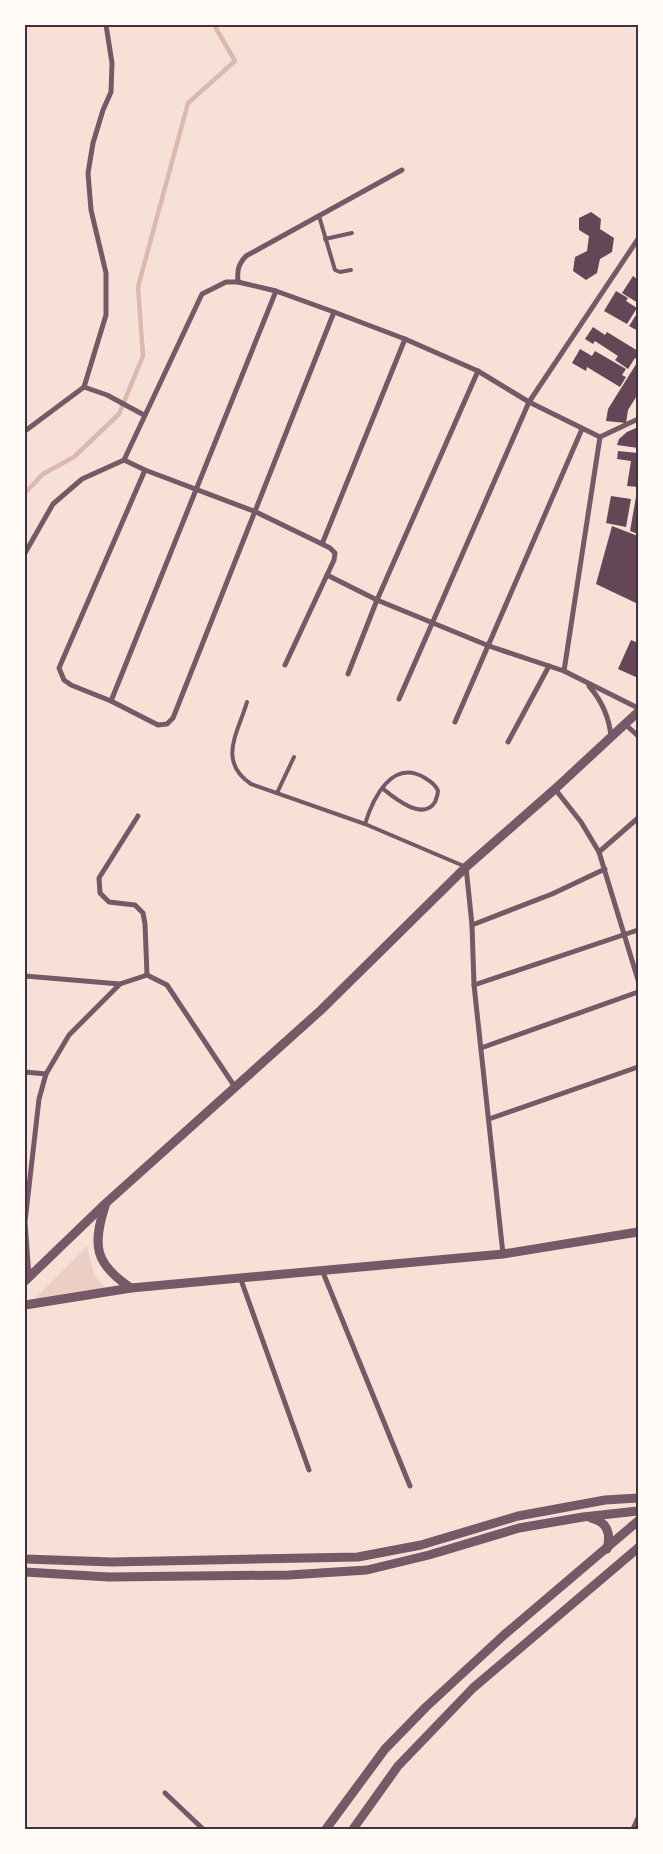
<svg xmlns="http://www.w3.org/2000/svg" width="663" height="1854" font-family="'Roboto Serif',serif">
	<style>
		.green { fill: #ebcfc5 }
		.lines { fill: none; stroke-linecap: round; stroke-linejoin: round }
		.stream { stroke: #dcb8b0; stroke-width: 4.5 }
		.building { fill: #644757 }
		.service { stroke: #755966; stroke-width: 4 }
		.minor { stroke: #755966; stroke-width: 5 }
		.tertiary { stroke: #755966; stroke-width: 9 }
		.neatline { fill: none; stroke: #4a2c40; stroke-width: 2 }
	</style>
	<rect width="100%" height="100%" fill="#f7e1d7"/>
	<path class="green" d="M 87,1246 L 94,1275 L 106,1289 L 30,1303 Z"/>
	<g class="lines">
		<path class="stream" d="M 25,493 L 43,474 L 74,457 L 119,414 L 143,356 L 138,287 L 188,103 L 235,61 L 214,25"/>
	</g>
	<g class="building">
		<path d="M 591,212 L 601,219 L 600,229 L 614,238 L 612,252 L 600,259 L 597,273 L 586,280 L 573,271 L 575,257 L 587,251 L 589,236 L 579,230 L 579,218 Z"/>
		<path d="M 633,276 L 638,280 L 638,303 L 622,293 Z"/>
		<path d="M 616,291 L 628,298 L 626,301 L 637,308 L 627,324 L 604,311 Z"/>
		<path d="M 636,315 L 638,316 L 638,331 L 629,326 Z"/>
		<path d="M 593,327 L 605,335 L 607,332 L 638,351 L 637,359 L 635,358 L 628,369 L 615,360 L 618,356 L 595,341 L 593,344 L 585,339 Z"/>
		<path d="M 580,349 L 592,356 L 595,351 L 626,369 L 622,375 L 626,377 L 620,387 L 587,367 L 586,371 L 572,363 Z"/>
		<path d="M 638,361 L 638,394 L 628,410 L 626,423 L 606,421 L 608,409 Z"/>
		<path d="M 638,427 L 638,448 L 617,445 L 619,439 L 627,432 Z"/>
		<path d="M 618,451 L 638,453 L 638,487 L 627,486 L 631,461 L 617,459 Z"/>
		<path d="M 637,491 L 638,491 L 638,534 L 630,531 Z"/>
		<path d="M 611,496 L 631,499 L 626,527 L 606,523 Z"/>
		<path d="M 612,526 L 638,536 L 638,604 L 596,584 Z"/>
		<path d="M 631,640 L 638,643 L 638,678 L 618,669 Z"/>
	</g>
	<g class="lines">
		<g class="service">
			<path d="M 319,216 L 335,270 L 340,272 L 351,270"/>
			<path d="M 325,239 L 352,233"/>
			<path d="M 247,702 C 238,733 217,761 251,784 L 365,824 L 466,867"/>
			<path d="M 277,793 L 294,757"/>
			<path d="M 365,824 C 373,798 392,758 425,778 C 430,781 436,785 438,791 C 438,795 436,799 435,802 C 423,822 393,797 382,788"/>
		</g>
		<g class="minor">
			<path d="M 238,282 C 237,270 238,265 246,256 L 402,170"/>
			<path d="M 84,387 L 107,395 L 144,415"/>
			<path d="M 25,431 L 84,387 L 106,315 L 106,273 L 91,210 L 88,173 L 93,143 L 103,110 L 111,92 L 112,63 L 106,25"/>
			<path d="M 600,437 L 638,419"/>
			<path d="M 124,460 L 202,294 L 226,282 L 238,282 L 276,291 L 334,312 L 405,339 L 478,371 L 529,402 L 600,437"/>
			<path d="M 124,460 L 145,470 L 256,512 L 322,544 L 330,548 L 335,553 L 334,560 L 285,665"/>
			<path d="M 145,470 L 59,668 L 64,680 L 71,685 L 111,701 L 158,725 L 167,724 L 173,718 L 334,312"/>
			<path d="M 322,544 L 405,339"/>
			<path d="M 25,553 L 53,504 L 82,479 L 124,460"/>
			<path d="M 327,575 L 377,600 L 489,646 L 564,671 L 638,708"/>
			<path d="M 564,671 L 600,437"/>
			<path d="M 348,674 L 377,600 L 478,371"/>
			<path d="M 589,686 C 602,701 609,717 611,736"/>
			<path d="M 399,699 L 529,402 L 638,239"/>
			<path d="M 111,701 L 276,291"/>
			<path d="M 455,722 L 582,429"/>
			<path d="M 625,724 L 638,736"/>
			<path d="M 508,742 L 549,666"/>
			<path d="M 555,789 L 581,822 L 599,852 L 638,980"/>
			<path d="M 138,816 L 99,878 L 100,893 L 109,902 L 135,905 L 143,913 L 145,924 L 147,975"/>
			<path d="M 599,852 L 638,818"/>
			<path d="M 466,867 L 472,925 L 474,985 L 503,1254"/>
			<path d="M 472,925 L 552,894 L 605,869"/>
			<path d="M 25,976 L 120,984"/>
			<path d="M 474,985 L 638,930"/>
			<path d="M 481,1048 L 638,992"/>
			<path d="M 25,1072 L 46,1074"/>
			<path d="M 489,1119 L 638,1067"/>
			<path d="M 322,1270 L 410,1486"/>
			<path d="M 29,1277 L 25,1222 L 39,1099 L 46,1074 L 69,1035 L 120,984 L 147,975 L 167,985 L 235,1087"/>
			<path d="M 240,1277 L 309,1470"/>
			<path d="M 165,1793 L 203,1829"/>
			<path d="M 633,1829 L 638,1818"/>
		</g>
		<g class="tertiary">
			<path d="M 105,1206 C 92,1246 95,1264 131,1288"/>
			<path d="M 25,1281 L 106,1203 L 321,1010 L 466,867 L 555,789 L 638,712"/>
			<path d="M 25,1305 L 131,1288 L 503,1254 L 638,1232"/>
			<path d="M 591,1518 C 608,1522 611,1534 607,1549"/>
			<path d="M 25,1559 L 112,1562 L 358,1557 L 421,1545 L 518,1516 L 605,1500 L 638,1498"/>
			<path d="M 25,1572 L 109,1577 L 289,1575 L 367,1570 L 429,1555 L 519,1528 L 583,1517 L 638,1511"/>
			<path d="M 326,1829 L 385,1749 L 426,1707 L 504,1635 L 638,1521"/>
			<path d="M 353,1829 L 398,1766 L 473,1688 L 638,1548"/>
		</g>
	</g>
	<rect width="663" height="1854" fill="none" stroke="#fffaf5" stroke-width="52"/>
	<rect x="26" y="26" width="611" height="1802" class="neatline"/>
</svg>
